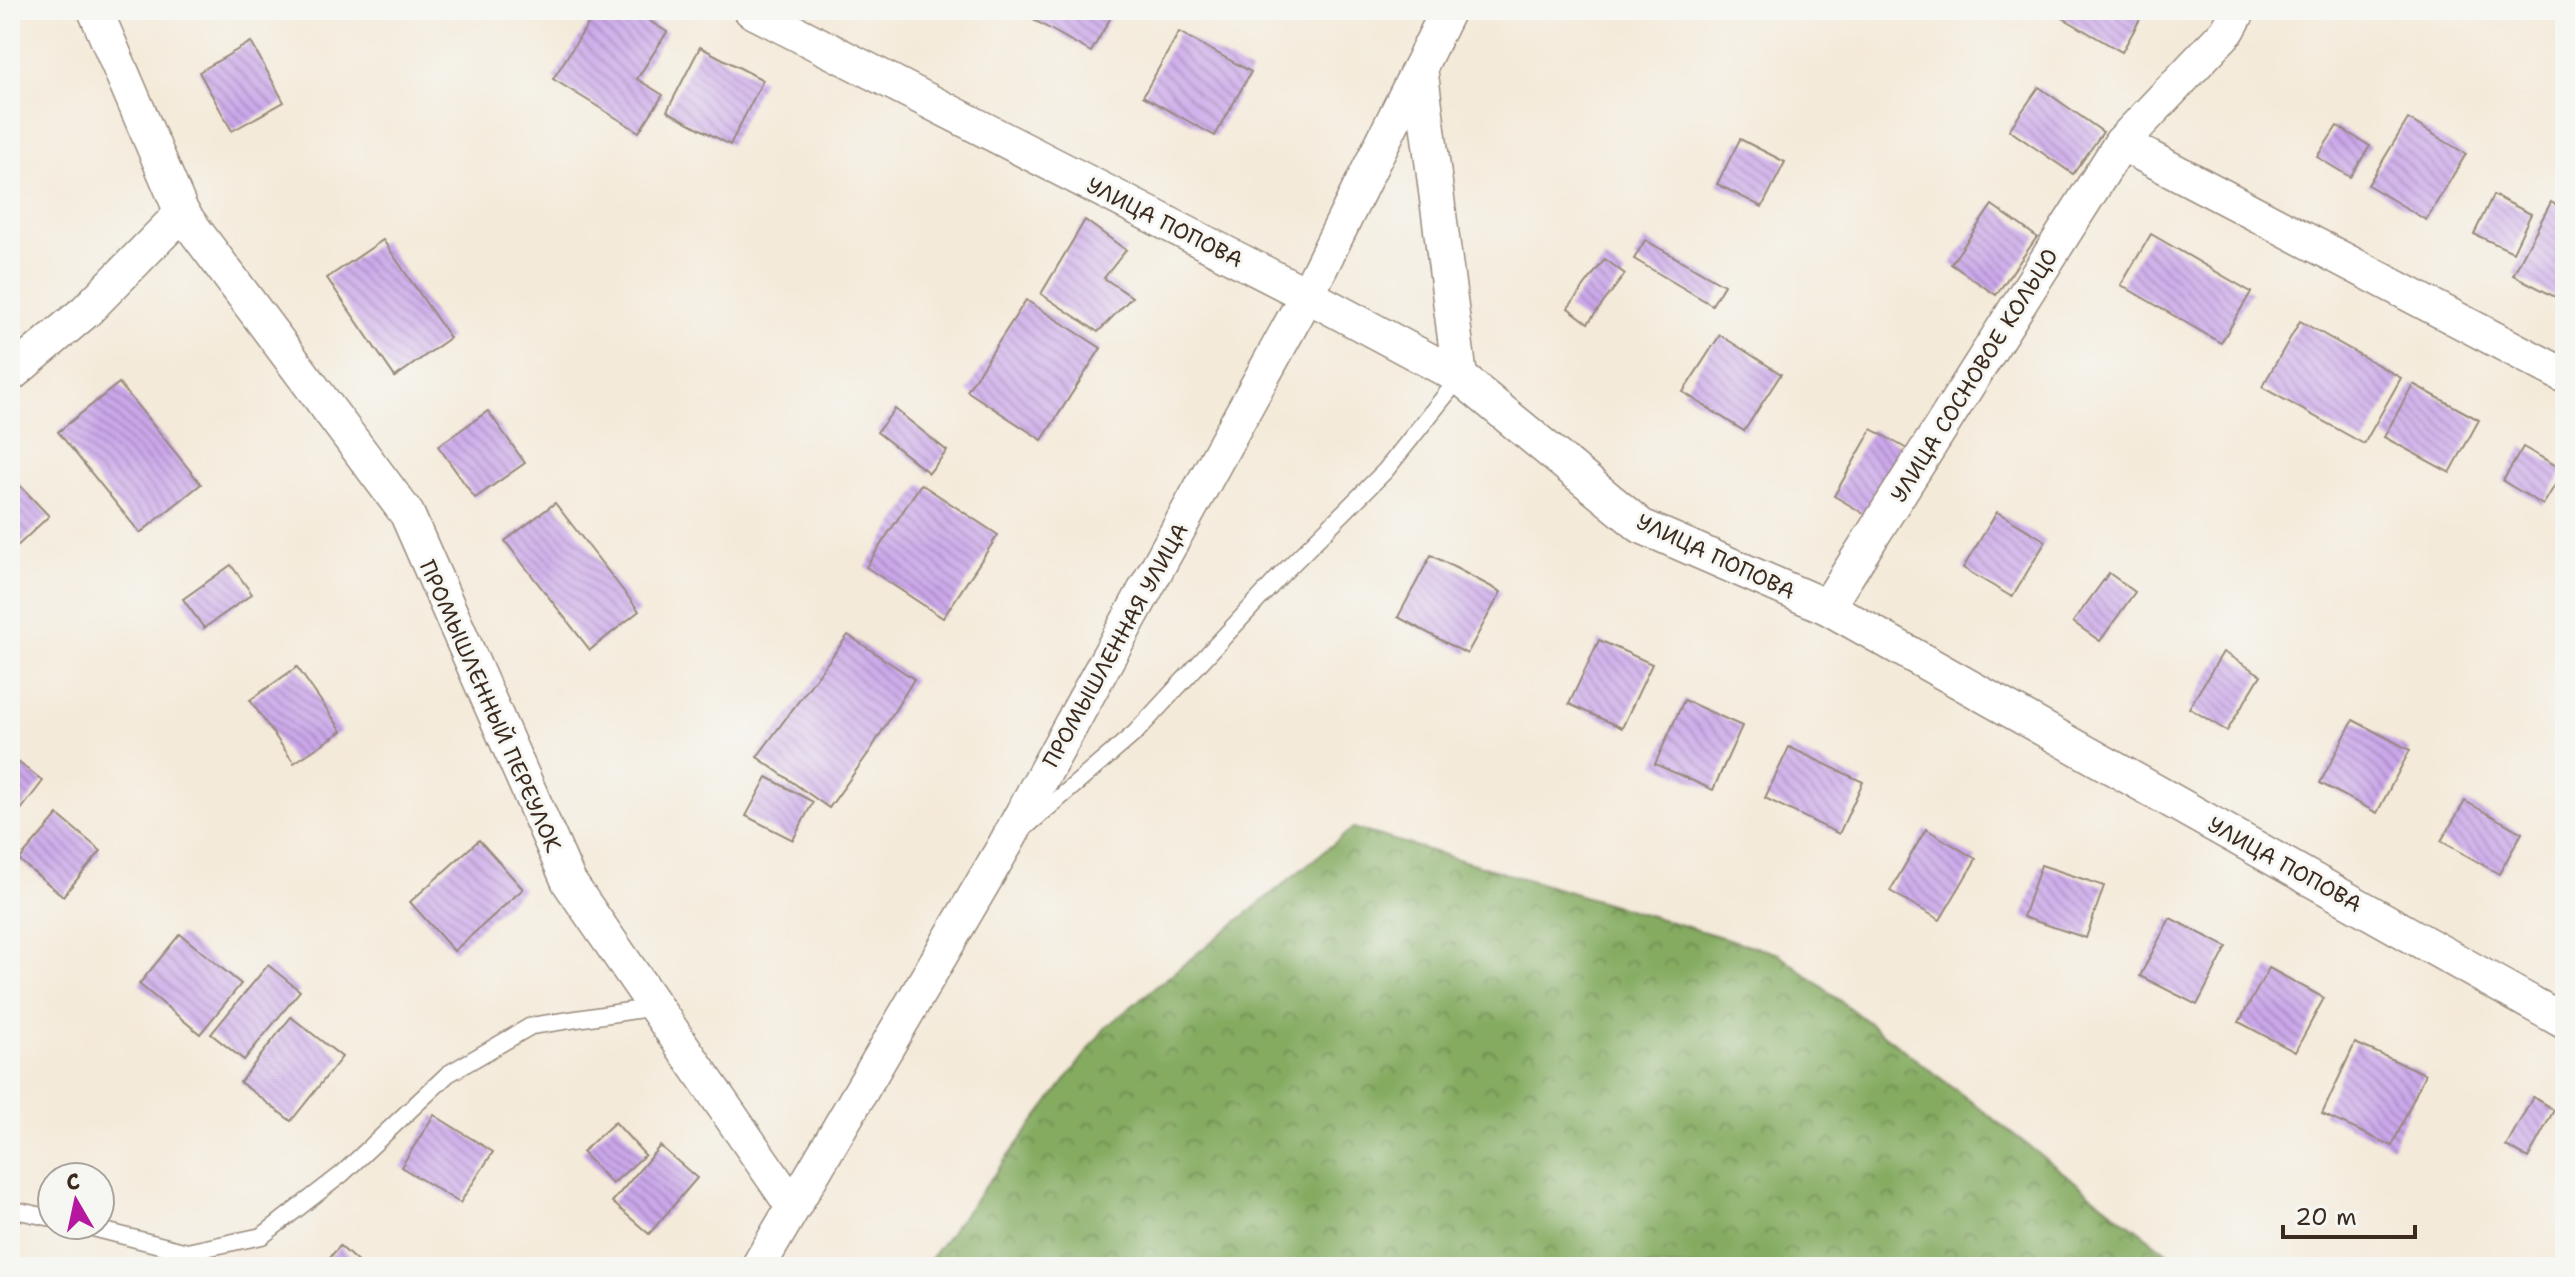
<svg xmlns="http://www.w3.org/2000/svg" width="2575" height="1277" font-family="'Shantell Sans',sans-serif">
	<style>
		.forest { fill: url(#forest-crowns); stroke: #606a40; stroke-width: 2 }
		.building { fill: url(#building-back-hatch) }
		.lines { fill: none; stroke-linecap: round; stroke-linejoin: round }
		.lane-casing { stroke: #988a7c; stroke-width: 19 }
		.street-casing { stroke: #988a7c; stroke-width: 37 }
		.lane { stroke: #fff; stroke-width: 16 }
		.street { stroke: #fff; stroke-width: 34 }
		.labels { text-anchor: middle; stroke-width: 6; stroke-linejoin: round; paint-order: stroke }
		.street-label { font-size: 22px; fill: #3b2a1e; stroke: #f6f6f2 }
	</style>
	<defs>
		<pattern id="forest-crowns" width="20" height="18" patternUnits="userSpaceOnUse" patternTransform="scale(2)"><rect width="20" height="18" fill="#84ab61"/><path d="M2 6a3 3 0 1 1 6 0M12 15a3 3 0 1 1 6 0" fill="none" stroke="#6d8b4f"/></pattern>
		<pattern id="building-back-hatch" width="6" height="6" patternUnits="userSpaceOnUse" patternTransform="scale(2)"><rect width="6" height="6" fill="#cba7ea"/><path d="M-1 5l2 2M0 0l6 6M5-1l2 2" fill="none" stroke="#a688bd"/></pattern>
	</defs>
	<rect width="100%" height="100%" fill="#f6f6f2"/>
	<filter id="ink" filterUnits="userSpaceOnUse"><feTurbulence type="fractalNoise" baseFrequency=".0125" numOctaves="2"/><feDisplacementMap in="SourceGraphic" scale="16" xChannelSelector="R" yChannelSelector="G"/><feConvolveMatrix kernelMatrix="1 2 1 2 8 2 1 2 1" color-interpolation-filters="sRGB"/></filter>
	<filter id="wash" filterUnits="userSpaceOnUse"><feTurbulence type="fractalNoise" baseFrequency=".006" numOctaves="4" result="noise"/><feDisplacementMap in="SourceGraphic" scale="32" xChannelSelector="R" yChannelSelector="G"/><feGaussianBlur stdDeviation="1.8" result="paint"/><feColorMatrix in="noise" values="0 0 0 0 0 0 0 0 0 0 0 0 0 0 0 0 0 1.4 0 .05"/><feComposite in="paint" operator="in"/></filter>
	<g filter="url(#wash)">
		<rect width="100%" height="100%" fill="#f4ead9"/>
		<path class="forest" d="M 1353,828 L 1779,954 L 2186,1267 L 924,1267 L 1106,1027 Z"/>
		<g id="blocks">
			<g class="building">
				<path d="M 597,10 L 632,10 L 667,32 L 637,79 L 663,95 L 639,132 L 553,79 Z"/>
				<path d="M 1040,10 L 1115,10 L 1091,52 L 1034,20 Z"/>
				<path d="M 2065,10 L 2145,10 L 2122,52 L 2061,17 Z"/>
				<path d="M 1179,32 L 1251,72 L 1215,136 L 1143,96 Z"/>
				<path d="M 251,42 L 284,102 L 232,131 L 199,72 Z"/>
				<path d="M 700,47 L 763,80 L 730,145 L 667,111 Z"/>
				<path d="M 2039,87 L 2103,132 L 2073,174 L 2009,130 Z"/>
				<path d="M 2408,119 L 2466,154 L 2426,220 L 2368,185 Z"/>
				<path d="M 2337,126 L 2370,146 L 2350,177 L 2317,157 Z"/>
				<path d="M 1740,139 L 1785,162 L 1762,207 L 1717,184 Z"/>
				<path d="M 2493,195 L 2531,214 L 2513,252 L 2474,234 Z"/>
				<path d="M 2551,202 L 2565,210 L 2565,302 L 2513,275 Z"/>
				<path d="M 1992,205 L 2037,237 L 1996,295 L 1951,264 Z"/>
				<path d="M 1085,220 L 1126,250 L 1104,278 L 1132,297 L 1098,332 L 1041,294 Z"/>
				<path d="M 2151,234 L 2251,292 L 2221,343 L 2121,285 Z"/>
				<path d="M 383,240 L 450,338 L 395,377 L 327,278 Z"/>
				<path d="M 1645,240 L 1724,285 L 1712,305 L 1634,259 Z"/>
				<path d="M 1605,259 L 1625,274 L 1588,323 L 1568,308 Z"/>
				<path d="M 1026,300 L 1101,348 L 1042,440 L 967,391 Z"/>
				<path d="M 2300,321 L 2401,378 L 2364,444 L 2262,387 Z"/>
				<path d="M 1720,335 L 1781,374 L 1744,431 L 1683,392 Z"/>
				<path d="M 119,383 L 201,484 L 140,533 L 58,432 Z"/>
				<path d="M 2413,384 L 2479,420 L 2450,473 L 2384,437 Z"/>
				<path d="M 895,409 L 947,451 L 929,473 L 877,432 Z"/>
				<path d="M 488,411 L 525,463 L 475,498 L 438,446 Z"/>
				<path d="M 1872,429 L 1914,453 L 1875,520 L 1834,496 Z"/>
				<path d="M 2523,447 L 2564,470 L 2543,505 L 2503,481 Z"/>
				<path d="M 10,475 L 49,516 L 10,553 Z"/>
				<path d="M 921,484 L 998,535 L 943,618 L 866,567 Z"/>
				<path d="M 555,503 L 639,611 L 590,650 L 505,541 Z"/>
				<path d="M 1997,512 L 2046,541 L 2012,597 L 1963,568 Z"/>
				<path d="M 1431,555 L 1501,592 L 1467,654 L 1398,617 Z"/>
				<path d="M 231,565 L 252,594 L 204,628 L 183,599 Z"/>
				<path d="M 2109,573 L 2135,592 L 2100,641 L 2073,622 Z"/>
				<path d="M 848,635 L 914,679 L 870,751 L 829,808 L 757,757 Z"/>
				<path d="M 1599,640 L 1652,664 L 1622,728 L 1569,704 Z"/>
				<path d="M 2223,652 L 2261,675 L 2227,731 L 2189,708 Z"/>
				<path d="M 297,667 L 342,731 L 294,763 L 250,700 Z"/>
				<path d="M 1684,700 L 1742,726 L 1713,790 L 1655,764 Z"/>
				<path d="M 2353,720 L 2410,750 L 2377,813 L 2320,783 Z"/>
				<path d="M 1789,747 L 1863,782 L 1839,834 L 1765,798 Z"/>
				<path d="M 10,756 L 43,781 L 10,824 Z"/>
				<path d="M 767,777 L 813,802 L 793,840 L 746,816 Z"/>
				<path d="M 2465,801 L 2522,833 L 2499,874 L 2441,841 Z"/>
				<path d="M 58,815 L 101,851 L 63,896 L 19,860 Z"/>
				<path d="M 1926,829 L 1976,859 L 1940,920 L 1890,891 Z"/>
				<path d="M 479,840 L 523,889 L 454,951 L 410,902 Z"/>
				<path d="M 2041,865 L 2104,886 L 2086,938 L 2023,917 Z"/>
				<path d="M 2170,918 L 2227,947 L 2197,1005 L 2140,976 Z"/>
				<path d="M 180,934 L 241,984 L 200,1034 L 139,984 Z"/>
				<path d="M 268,965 L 300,991 L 244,1060 L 211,1034 Z"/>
				<path d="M 2269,968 L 2324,998 L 2295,1052 L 2239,1022 Z"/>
				<path d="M 291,1017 L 342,1057 L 291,1121 L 240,1082 Z"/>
				<path d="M 2355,1043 L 2425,1074 L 2392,1146 L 2322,1114 Z"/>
				<path d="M 2533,1097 L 2554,1110 L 2528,1158 L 2506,1146 Z"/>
				<path d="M 434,1115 L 493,1152 L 460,1203 L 401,1167 Z"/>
				<path d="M 615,1122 L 645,1155 L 612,1184 L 582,1152 Z"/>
				<path d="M 660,1146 L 697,1178 L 649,1234 L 612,1202 Z"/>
				<path d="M 340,1246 L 363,1267 L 321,1267 Z"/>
			</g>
		</g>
	</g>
	<g filter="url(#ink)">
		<use href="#blocks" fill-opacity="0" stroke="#988a7c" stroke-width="2"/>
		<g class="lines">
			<g class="lane-casing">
				<g id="lane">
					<path d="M 1028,825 L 1135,733 L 1281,575 L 1385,471 L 1460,377"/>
					<path d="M 10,1209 L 52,1218"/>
					<path d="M 81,1225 L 187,1252 L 262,1236 L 342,1174 L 448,1074 L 531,1026 L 655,1007"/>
				</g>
			</g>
			<g class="street-casing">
				<g id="street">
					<path d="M 95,10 L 182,213 L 407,514 L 569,882 L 792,1205"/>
					<path d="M 751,10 L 1307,295 L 1460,377 L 1641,526 L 1827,607 L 2565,1022"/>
					<path d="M 1420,67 L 1460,377"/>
					<path d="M 2121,143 L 2565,376"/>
					<path d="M 10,375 L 86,311 L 182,213"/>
					<path d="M 1827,607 L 2121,143 L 2228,30 L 2239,10"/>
					<path d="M 758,1267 L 1005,845 L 1307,295 L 1448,10"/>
				</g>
			</g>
			<use href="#lane" class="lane"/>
			<use href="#street" class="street"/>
		</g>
	</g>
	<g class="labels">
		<g class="street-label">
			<text transform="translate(1165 222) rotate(27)" y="8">УЛИЦА ПОПОВА</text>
			<text transform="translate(1974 375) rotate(-58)" y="8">УЛИЦА СОСНОВОЕ КОЛЬЦО</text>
			<text transform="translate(1716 556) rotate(25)" y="8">УЛИЦА ПОПОВА</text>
			<text transform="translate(1115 645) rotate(-61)" y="8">ПРОМЫШЛЕННАЯ УЛИЦА</text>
			<text transform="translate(491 706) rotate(66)" y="8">ПРОМЫШЛЕННЫЙ ПЕРЕУЛОК</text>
			<text transform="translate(2285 864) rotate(29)" y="8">УЛИЦА ПОПОВА</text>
		</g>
	</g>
	<rect width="2575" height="1277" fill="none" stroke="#f6f6f2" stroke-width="40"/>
	<g transform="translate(76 1201) rotate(351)"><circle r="38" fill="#f6f6f2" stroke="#aba49d" stroke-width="2"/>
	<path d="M0-6L14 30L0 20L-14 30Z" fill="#b5179e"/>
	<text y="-12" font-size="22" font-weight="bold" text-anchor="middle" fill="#3b2a1e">С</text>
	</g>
	<path d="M2283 1225v12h132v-12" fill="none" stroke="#3b2a1e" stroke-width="4"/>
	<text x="2295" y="1225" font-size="24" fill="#3b2a1e" stroke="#f6f6f2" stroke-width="6" paint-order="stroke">20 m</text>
</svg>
